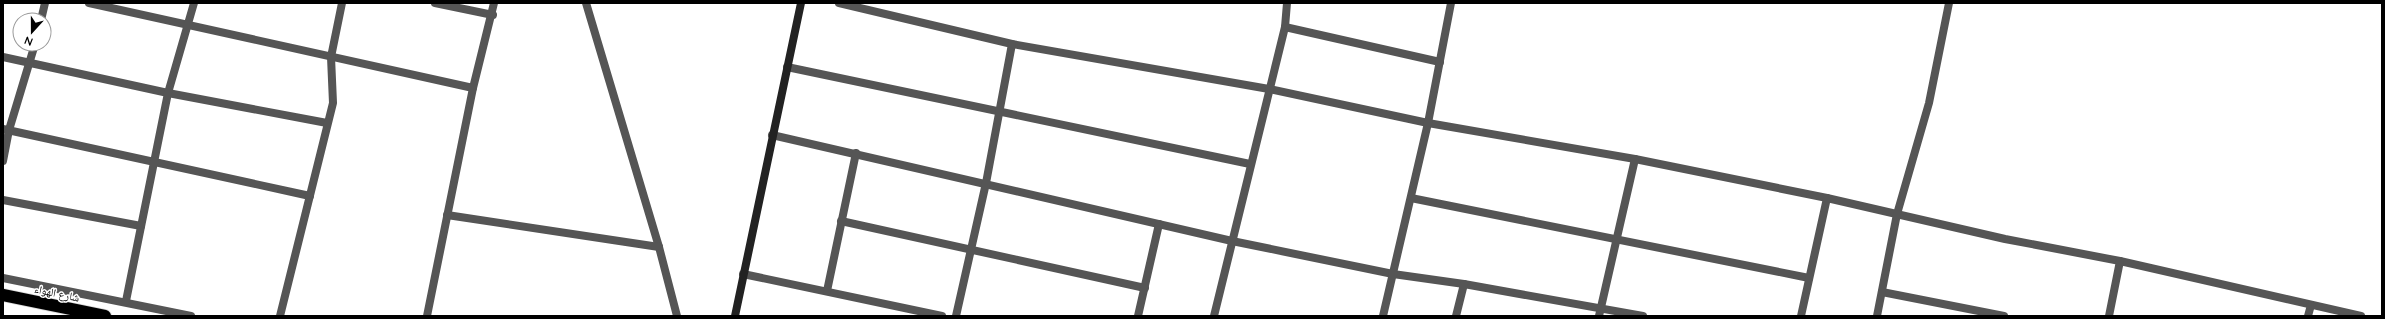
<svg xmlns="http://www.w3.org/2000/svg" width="2385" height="319" font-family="Quicksand,'Noto Naskh Arabic',sans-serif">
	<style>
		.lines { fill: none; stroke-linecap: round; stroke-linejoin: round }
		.highway-casing { stroke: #dbdbdb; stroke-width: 14 }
		.street { stroke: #555; stroke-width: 8 }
		.secondary { stroke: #222; stroke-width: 8 }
		.highway { stroke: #000; stroke-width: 12 }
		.labels { text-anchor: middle; stroke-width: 3; stroke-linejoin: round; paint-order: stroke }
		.street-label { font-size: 11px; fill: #000; stroke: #fff }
	</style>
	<rect width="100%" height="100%" fill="#fff"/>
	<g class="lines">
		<g class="highway-casing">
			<path id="highway" d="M 3,295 L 105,316"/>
		</g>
		<g class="street">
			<path d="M 89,3 L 473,88"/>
			<path d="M 435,3 L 493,15"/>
			<path d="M 586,3 L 659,247 L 677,316"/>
			<path d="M 839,3 L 1012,44 L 1269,89 L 1428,123 L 1635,159 L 1827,198 L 2005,239 L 2120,261 L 2361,316"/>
			<path d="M 41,20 L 45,3"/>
			<path d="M 1285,27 L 1440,62"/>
			<path d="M 3,57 L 168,93 L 327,123"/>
			<path d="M 787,67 L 1250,164"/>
			<path d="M 3,129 L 310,196"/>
			<path d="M 772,135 L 1232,241 L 1393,274 L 1464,284 L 1643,316"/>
			<path d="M 3,161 L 9,130 L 35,44"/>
			<path d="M 1411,198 L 1809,278"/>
			<path d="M 3,200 L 141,226"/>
			<path d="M 447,215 L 659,247"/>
			<path d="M 841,221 L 1145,288"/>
			<path d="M 743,274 L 942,316"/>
			<path d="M 3,278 L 191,316"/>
			<path d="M 827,291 L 856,153"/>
			<path d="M 1882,292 L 2004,316"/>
			<path d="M 126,301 L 168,93 L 194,3"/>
			<path d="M 280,316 L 333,103 L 331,57 L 342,3"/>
			<path d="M 427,316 L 473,88 L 494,3"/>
			<path d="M 956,316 L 986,183 L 1012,44"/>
			<path d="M 1138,316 L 1159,224"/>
			<path d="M 1214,316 L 1285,27 L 1287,3"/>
			<path d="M 1383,316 L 1428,123 L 1451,3"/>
			<path d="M 1456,316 L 1464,284"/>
			<path d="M 1599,316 L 1635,159"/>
			<path d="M 1801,316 L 1827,198"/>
			<path d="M 1877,316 L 1897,214 L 1929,103 L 1949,3"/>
			<path d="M 2109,316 L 2120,261"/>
			<path d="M 2308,316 L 2311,305"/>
		</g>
		<path class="secondary" d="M 735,316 L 801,3"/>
		<use href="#highway" class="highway"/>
	</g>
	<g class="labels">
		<g class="street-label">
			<text transform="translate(57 293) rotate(12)" y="4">شارع الهواء</text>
		</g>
	</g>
	<rect width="2385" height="319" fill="none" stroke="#000000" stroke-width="8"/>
	<g transform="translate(32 32) rotate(201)"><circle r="19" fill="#ffffff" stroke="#999999"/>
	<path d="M0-3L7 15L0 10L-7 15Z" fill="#000000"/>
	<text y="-6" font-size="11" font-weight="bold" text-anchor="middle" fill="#000000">N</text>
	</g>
</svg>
